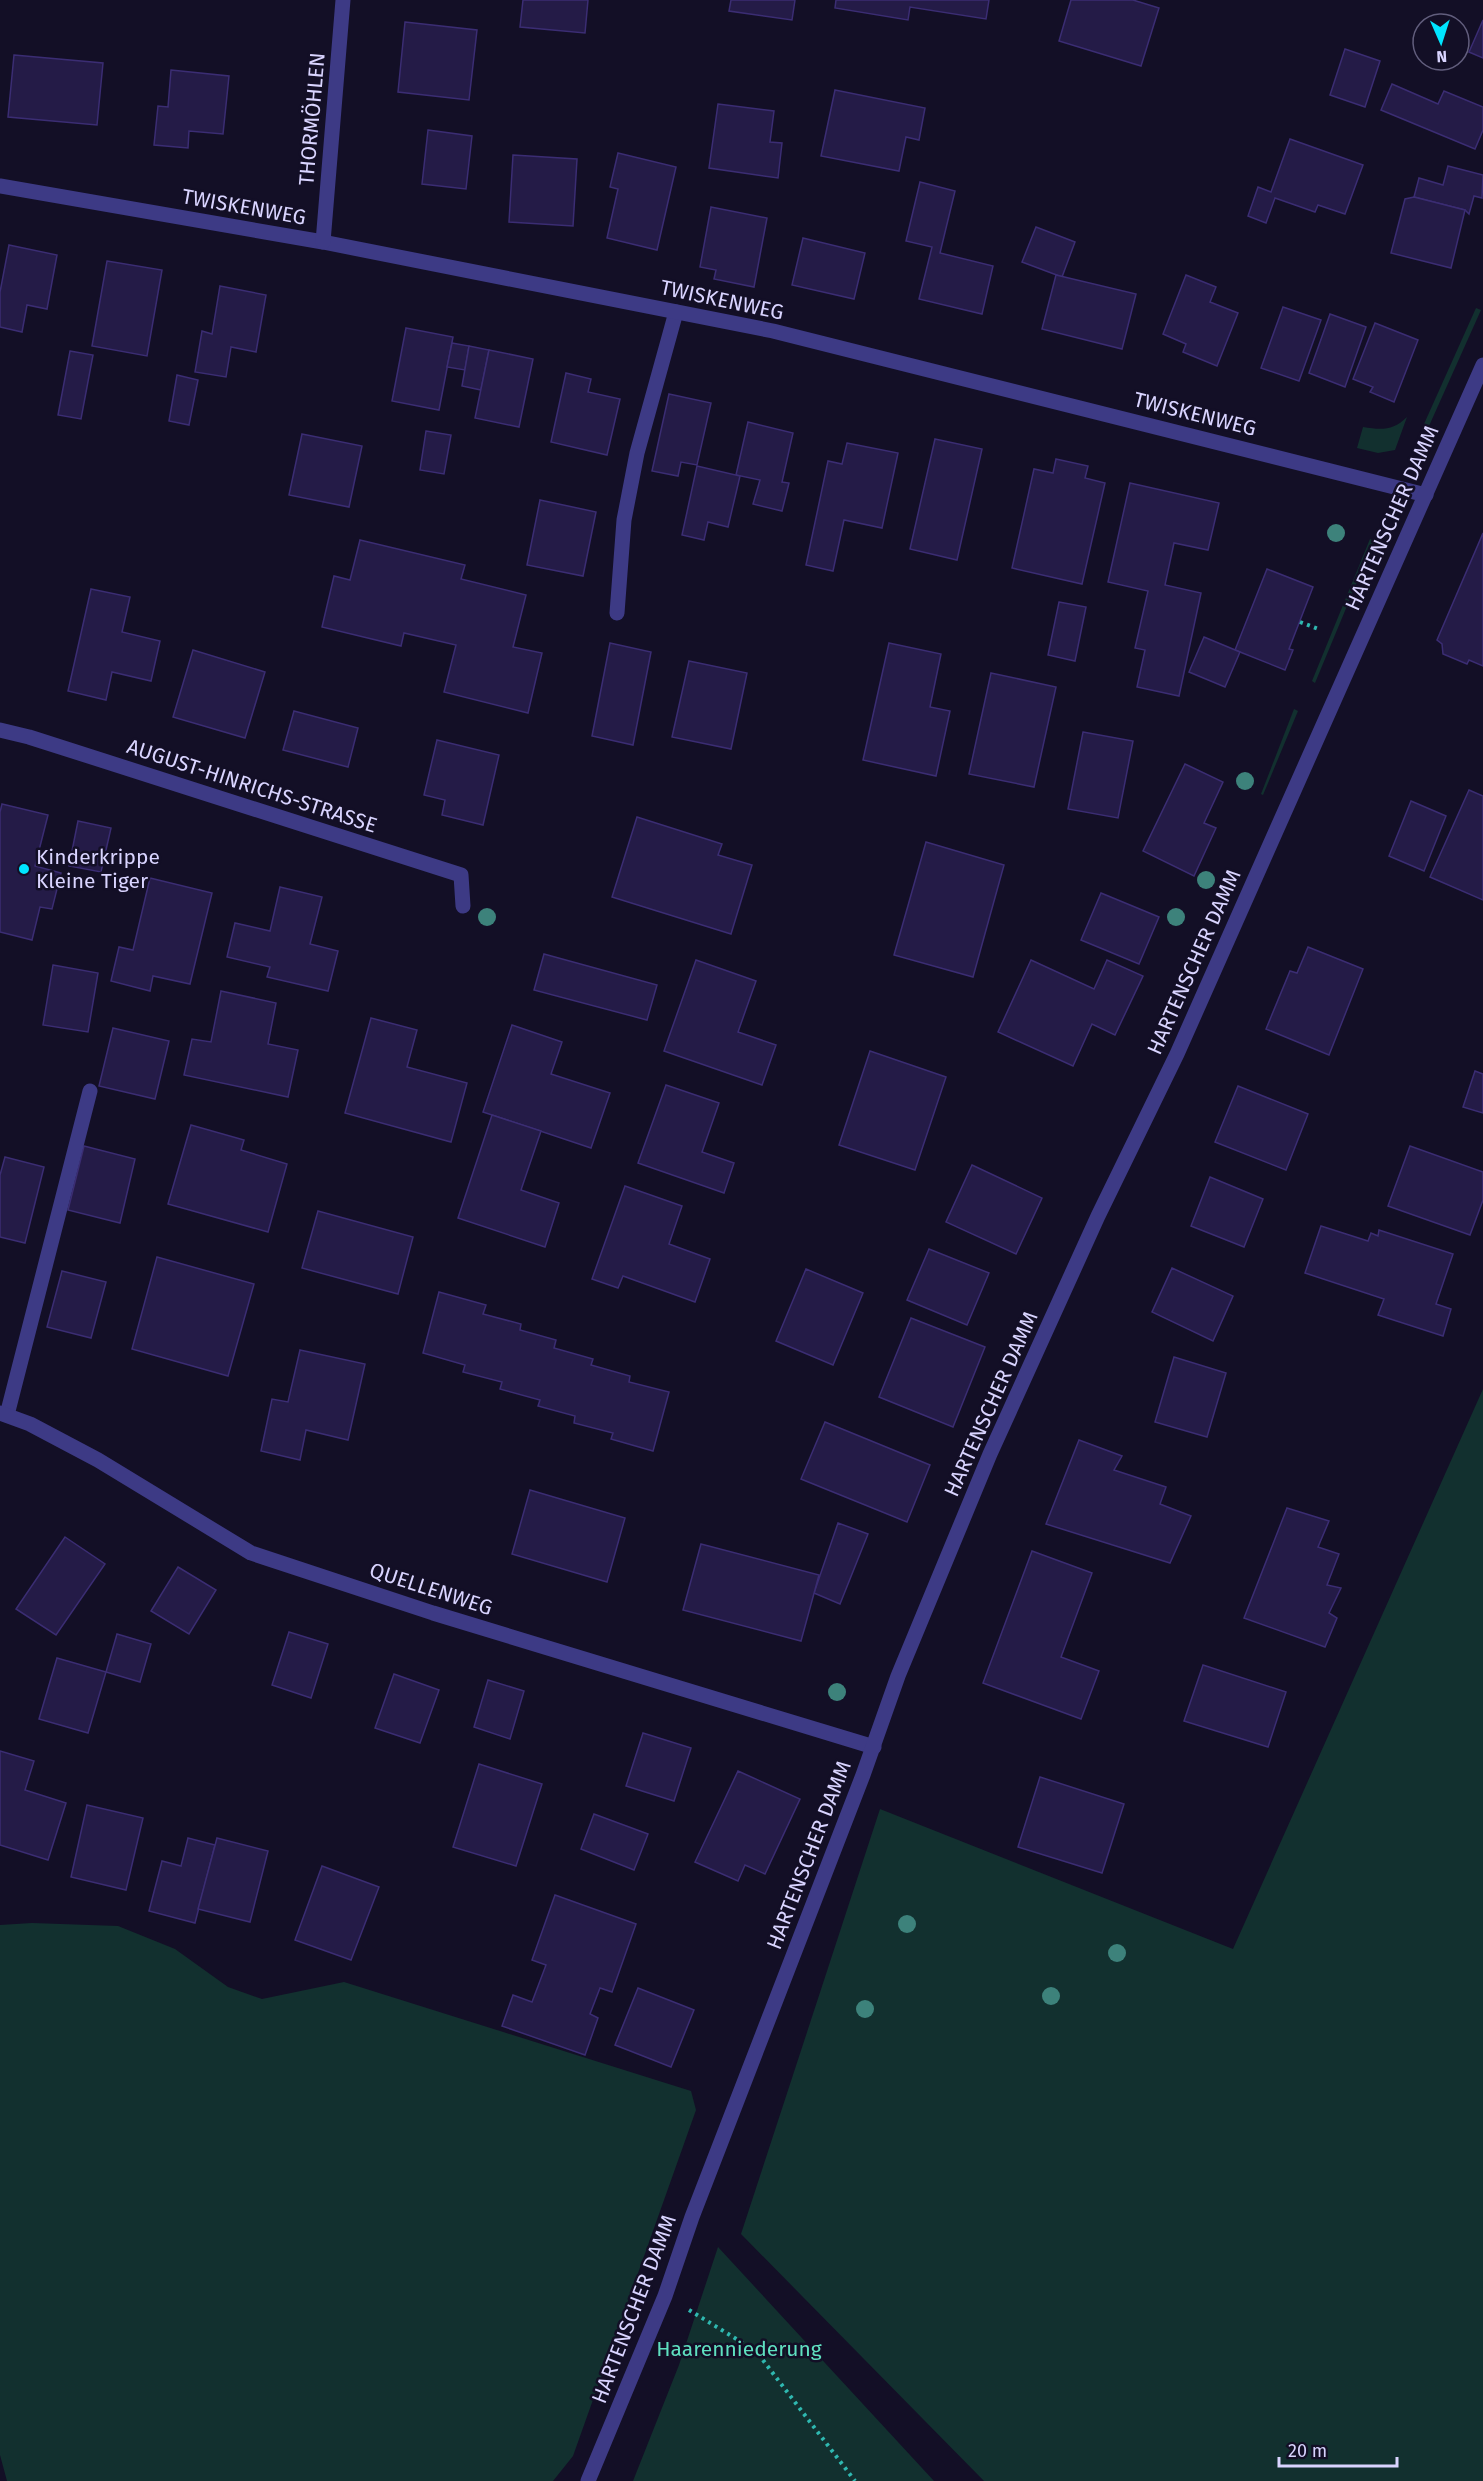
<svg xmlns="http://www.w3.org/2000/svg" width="1483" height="2481" font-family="'Fira Sans',sans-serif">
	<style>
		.green { fill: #12302f }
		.building { fill: #241b47; stroke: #3b2d73; stroke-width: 1.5 }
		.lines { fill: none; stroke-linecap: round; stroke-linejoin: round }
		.path { stroke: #2fb8b0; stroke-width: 4; stroke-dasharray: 3 4.5; stroke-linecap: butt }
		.service { stroke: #3d3a85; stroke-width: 15 }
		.minor { stroke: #3d3a85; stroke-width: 15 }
		.tree { fill: #3d827b }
		.poi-dot { fill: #00e5ff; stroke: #130f26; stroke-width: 2 }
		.labels { text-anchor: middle; stroke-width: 5; stroke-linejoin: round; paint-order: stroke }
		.street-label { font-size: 21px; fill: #d9d4ff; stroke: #130f26 }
		.poi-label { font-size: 21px; fill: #d9d4ff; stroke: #130f26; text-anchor: start }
		.park-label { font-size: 21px; fill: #5fe0c0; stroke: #130f26 }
	</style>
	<rect width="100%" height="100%" fill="#130f26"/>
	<g class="green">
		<path d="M 1476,308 L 1481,310 L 1429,426 L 1424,424 Z"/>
		<path d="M 1407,417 L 1395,450 L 1378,453 L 1357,448 L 1363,427 C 1381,430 1393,431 1407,417 Z"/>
		<path d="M 1370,539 L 1374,541 L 1315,683 L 1312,681 Z"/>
		<path d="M 1294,709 L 1298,711 L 1263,795 L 1261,794 Z"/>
		<path d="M 1483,1389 L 1483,2481 L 984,2481 L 741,2234 L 880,1809 L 1233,1949 Z"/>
		<path d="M 32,1923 L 118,1926 L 175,1949 L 228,1987 L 262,1999 L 344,1982 L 691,2091 L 696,2110 L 573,2456 L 553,2481 L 7,2481 L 0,2455 L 0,1925 Z"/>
		<path d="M 718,2247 L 934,2481 L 633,2481 L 679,2365 Z"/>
	</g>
	<g class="building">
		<path d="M 523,0 L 588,0 L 585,33 L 520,27 Z"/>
		<path d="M 731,0 L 795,0 L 792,20 L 729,11 Z"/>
		<path d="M 836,0 L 989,0 L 986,19 L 910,7 L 908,20 L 835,8 Z"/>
		<path d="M 1071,0 L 1133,0 L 1159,8 L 1141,66 L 1059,41 Z"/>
		<path d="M 1483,20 L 1483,58 L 1469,52 Z"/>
		<path d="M 405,22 L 477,30 L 469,100 L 398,92 Z"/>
		<path d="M 1345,49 L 1380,61 L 1365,107 L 1330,95 Z"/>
		<path d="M 14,55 L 103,63 L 97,125 L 8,117 Z"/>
		<path d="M 171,70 L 229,76 L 223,134 L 189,131 L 188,148 L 154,145 L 158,106 L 168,107 Z"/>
		<path d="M 1392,84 L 1438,104 L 1444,91 L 1483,107 L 1483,130 L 1475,149 L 1381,110 Z"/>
		<path d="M 835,90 L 925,108 L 919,140 L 906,137 L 899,171 L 821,156 Z"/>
		<path d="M 718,104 L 774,111 L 770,142 L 782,143 L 778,178 L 709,168 Z"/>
		<path d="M 428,130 L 472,136 L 466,189 L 422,184 Z"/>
		<path d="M 1290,139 L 1363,165 L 1345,214 L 1318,205 L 1315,212 L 1275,198 L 1266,223 L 1248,216 L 1258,187 L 1271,192 Z"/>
		<path d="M 618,153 L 676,167 L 657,250 L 607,238 L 618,189 L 610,187 Z"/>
		<path d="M 513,155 L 577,159 L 573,226 L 509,222 Z"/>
		<path d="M 1448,166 L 1483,175 L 1482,198 L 1474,196 L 1469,214 L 1465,210 L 1414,197 L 1419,178 L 1443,185 Z"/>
		<path d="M 920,182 L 955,191 L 940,253 L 993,266 L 982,314 L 919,299 L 932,247 L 906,241 Z"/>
		<path d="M 1414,197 L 1465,210 L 1451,268 L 1391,253 L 1405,199 Z"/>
		<path d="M 711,207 L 767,218 L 754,287 L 714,279 L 716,270 L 700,267 Z"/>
		<path d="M 1036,227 L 1075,242 L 1062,277 L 1022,262 Z"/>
		<path d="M 803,238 L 865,253 L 854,299 L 792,285 Z"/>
		<path d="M 9,245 L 57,255 L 47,309 L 27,305 L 22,332 L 0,327 L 0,292 Z"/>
		<path d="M 107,261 L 162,270 L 147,356 L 92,346 Z"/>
		<path d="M 1056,275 L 1136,294 L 1122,349 L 1042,329 Z"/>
		<path d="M 1186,275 L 1216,287 L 1210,302 L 1238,313 L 1217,366 L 1183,352 L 1186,344 L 1163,334 Z"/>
		<path d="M 220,286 L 266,295 L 256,352 L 231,347 L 226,377 L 195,372 L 202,331 L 212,334 Z"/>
		<path d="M 1283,307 L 1321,320 L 1299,381 L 1261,368 Z"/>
		<path d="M 1330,314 L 1366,327 L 1345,387 L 1309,373 Z"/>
		<path d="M 1375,323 L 1418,340 L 1394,402 L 1370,392 L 1373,387 L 1353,379 Z"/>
		<path d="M 406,328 L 453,337 L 439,410 L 392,401 Z"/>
		<path d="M 452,343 L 469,346 L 465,370 L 447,367 Z"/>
		<path d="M 469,346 L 489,350 L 481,390 L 462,386 Z"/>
		<path d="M 489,350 L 533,359 L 519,427 L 475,418 Z"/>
		<path d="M 70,351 L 93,355 L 81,419 L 58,415 Z"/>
		<path d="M 566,373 L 591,379 L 588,392 L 620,399 L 607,455 L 551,442 Z"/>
		<path d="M 177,375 L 198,380 L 189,425 L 169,421 Z"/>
		<path d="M 669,394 L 711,403 L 697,465 L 681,462 L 678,476 L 652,471 Z"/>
		<path d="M 748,422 L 793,433 L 782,482 L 789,483 L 782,511 L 753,504 L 760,480 L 736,475 Z"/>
		<path d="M 426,431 L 451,435 L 444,474 L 420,470 Z"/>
		<path d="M 302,434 L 362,446 L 349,507 L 289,495 Z"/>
		<path d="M 935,439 L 982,449 L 957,560 L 910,549 Z"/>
		<path d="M 847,443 L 898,453 L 882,528 L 844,520 L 833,571 L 806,565 L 828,461 L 842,464 Z"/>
		<path d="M 1056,459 L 1088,466 L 1085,478 L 1105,483 L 1082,584 L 1012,568 L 1034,469 L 1053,473 Z"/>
		<path d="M 697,466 L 740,476 L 728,527 L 708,522 L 704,540 L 682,535 Z"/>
		<path d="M 1130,483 L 1219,503 L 1208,550 L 1174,543 L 1165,585 L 1201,593 L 1179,696 L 1137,687 L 1145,650 L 1135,648 L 1148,591 L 1108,582 Z"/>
		<path d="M 540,500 L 596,512 L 583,576 L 527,565 Z"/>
		<path d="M 1483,533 L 1483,666 L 1469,660 L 1467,664 L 1443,654 L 1442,644 L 1437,640 Z"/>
		<path d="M 360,540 L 465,565 L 461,579 L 526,595 L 513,647 L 542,653 L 528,713 L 444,692 L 456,645 L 404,633 L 401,646 L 322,627 L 334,576 L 350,580 Z"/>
		<path d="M 1267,569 L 1313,587 L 1289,649 L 1293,650 L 1285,670 L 1235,650 Z"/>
		<path d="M 91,589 L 130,597 L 122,632 L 160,641 L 151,681 L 112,672 L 106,700 L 68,691 Z"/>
		<path d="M 1059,602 L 1086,607 L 1075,661 L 1048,655 Z"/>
		<path d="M 1204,637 L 1240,652 L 1225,687 L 1189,672 Z"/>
		<path d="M 610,643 L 651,652 L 633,745 L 592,736 Z"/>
		<path d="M 889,643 L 941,654 L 930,707 L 950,711 L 936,776 L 863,760 Z"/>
		<path d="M 193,650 L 265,672 L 245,738 L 173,717 Z"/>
		<path d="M 689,661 L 747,673 L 731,749 L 672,737 Z"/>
		<path d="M 991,673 L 1056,687 L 1034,787 L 969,774 Z"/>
		<path d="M 294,711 L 358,728 L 348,767 L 283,750 Z"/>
		<path d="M 1083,732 L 1133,741 L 1118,818 L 1068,809 Z"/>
		<path d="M 437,740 L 499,755 L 483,825 L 442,815 L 445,800 L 424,795 Z"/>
		<path d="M 1185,764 L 1223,782 L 1204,823 L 1216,828 L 1194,876 L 1143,851 Z"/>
		<path d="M 1469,790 L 1483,796 L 1483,900 L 1430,877 Z"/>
		<path d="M 1411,801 L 1446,816 L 1424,871 L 1389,856 Z"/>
		<path d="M 2,804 L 48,815 L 35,866 L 61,873 L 52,909 L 40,907 L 32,940 L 0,932 L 0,812 Z"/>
		<path d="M 637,817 L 722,844 L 718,855 L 752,865 L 731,934 L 612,897 Z"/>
		<path d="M 78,821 L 111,828 L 101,872 L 69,866 Z"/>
		<path d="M 926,842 L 1004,865 L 973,977 L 894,955 Z"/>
		<path d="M 150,878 L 212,893 L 190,984 L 153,976 L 150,991 L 111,981 L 119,947 L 133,950 Z"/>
		<path d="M 280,887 L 322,897 L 310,944 L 338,951 L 328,991 L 267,977 L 270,967 L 227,957 L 235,923 L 270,931 Z"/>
		<path d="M 1101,893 L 1159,917 L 1139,964 L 1081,940 Z"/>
		<path d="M 1308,947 L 1363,969 L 1329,1055 L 1266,1029 L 1290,971 L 1297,973 Z"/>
		<path d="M 544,954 L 657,985 L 647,1020 L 534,990 Z"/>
		<path d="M 696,960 L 756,981 L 738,1032 L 776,1045 L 762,1085 L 664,1051 Z"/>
		<path d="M 1031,960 L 1094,989 L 1107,960 L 1143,976 L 1115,1035 L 1092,1024 L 1073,1066 L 998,1032 Z"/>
		<path d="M 53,965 L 98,973 L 88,1032 L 43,1025 Z"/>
		<path d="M 221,991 L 276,1003 L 268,1044 L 298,1050 L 288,1097 L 184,1075 L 192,1039 L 211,1042 Z"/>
		<path d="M 371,1018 L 417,1030 L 407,1067 L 467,1083 L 451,1142 L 345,1113 Z"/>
		<path d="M 512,1025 L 562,1042 L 551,1074 L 610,1093 L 591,1148 L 483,1112 Z"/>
		<path d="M 113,1028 L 169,1041 L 155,1099 L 99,1086 Z"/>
		<path d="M 870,1051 L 946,1077 L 915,1170 L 839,1145 Z"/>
		<path d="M 1475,1071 L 1483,1074 L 1483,1113 L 1463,1107 Z"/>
		<path d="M 666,1085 L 719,1103 L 702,1152 L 734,1163 L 724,1193 L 638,1163 Z"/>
		<path d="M 1238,1086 L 1308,1114 L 1286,1170 L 1215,1142 Z"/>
		<path d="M 492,1115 L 541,1131 L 521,1190 L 559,1203 L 545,1247 L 458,1218 Z"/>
		<path d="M 191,1125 L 244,1140 L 241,1150 L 287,1164 L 268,1232 L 168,1204 Z"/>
		<path d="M 84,1146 L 135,1159 L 120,1223 L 68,1210 Z"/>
		<path d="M 1410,1146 L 1483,1172 L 1483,1200 L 1470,1235 L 1388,1206 Z"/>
		<path d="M 5,1157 L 44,1167 L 25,1243 L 0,1237 L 0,1175 Z"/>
		<path d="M 972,1165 L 1042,1198 L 1016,1254 L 946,1222 Z"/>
		<path d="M 1210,1177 L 1263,1199 L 1244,1247 L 1191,1226 Z"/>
		<path d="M 625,1186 L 682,1206 L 669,1244 L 710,1259 L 695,1302 L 623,1276 L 618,1288 L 592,1279 Z"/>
		<path d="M 318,1211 L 413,1237 L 398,1294 L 302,1268 Z"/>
		<path d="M 1321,1226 L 1368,1241 L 1371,1233 L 1378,1236 L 1379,1230 L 1453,1254 L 1436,1304 L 1451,1309 L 1443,1336 L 1378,1315 L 1384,1299 L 1305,1273 Z"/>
		<path d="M 929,1249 L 989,1273 L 967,1325 L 907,1300 Z"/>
		<path d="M 157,1257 L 254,1284 L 228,1376 L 132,1349 Z"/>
		<path d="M 1172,1268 L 1233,1296 L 1213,1341 L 1152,1312 Z"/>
		<path d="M 806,1269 L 863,1293 L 833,1365 L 776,1341 Z"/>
		<path d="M 62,1271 L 106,1282 L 91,1338 L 47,1327 Z"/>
		<path d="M 439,1292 L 486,1305 L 483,1314 L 521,1324 L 520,1330 L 556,1340 L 554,1348 L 593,1359 L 591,1365 L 630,1376 L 629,1382 L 669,1392 L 653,1451 L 611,1439 L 613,1433 L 574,1423 L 575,1416 L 538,1406 L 540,1400 L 500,1389 L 502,1382 L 463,1372 L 465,1365 L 423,1353 Z"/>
		<path d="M 911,1318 L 985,1347 L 953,1427 L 879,1397 Z"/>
		<path d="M 300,1350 L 365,1364 L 348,1440 L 306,1430 L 300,1460 L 261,1451 L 272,1399 L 288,1402 Z"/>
		<path d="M 1174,1357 L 1226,1373 L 1207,1437 L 1155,1422 Z"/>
		<path d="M 825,1422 L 930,1465 L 907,1522 L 801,1479 Z"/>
		<path d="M 1079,1440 L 1122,1456 L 1114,1470 L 1166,1487 L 1160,1504 L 1191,1516 L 1170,1563 L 1046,1524 Z"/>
		<path d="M 530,1490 L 625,1518 L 607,1582 L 512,1554 Z"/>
		<path d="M 1287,1508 L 1329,1521 L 1318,1547 L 1339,1554 L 1327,1585 L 1341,1588 L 1329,1613 L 1337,1618 L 1325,1647 L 1244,1618 Z"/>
		<path d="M 838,1523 L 868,1534 L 840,1604 L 814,1593 Z"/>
		<path d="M 65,1537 L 105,1564 L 56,1635 L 16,1609 Z"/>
		<path d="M 701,1544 L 819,1575 L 801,1641 L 683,1610 Z"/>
		<path d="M 1032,1551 L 1092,1573 L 1061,1657 L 1099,1671 L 1081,1719 L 983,1683 Z"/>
		<path d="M 178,1567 L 216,1590 L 189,1634 L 151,1611 Z"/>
		<path d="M 289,1632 L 328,1644 L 311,1698 L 272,1685 Z"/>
		<path d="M 117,1634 L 151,1644 L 140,1682 L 106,1672 Z"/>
		<path d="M 57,1658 L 106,1672 L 88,1733 L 39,1719 Z"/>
		<path d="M 1203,1665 L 1286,1692 L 1268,1747 L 1184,1721 Z"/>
		<path d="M 394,1674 L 439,1690 L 420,1743 L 375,1728 Z"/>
		<path d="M 488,1680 L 524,1691 L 510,1739 L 474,1727 Z"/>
		<path d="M 643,1733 L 691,1748 L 674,1801 L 626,1786 Z"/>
		<path d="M 0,1751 L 34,1761 L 25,1790 L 66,1803 L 48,1860 L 0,1845 Z"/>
		<path d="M 479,1764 L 542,1784 L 516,1866 L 453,1847 Z"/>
		<path d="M 738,1771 L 800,1799 L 765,1874 L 745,1865 L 738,1881 L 695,1862 Z"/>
		<path d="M 1040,1777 L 1124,1804 L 1102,1873 L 1018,1847 Z"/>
		<path d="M 87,1805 L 143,1818 L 126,1890 L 71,1877 Z"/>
		<path d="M 594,1814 L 648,1834 L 634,1870 L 581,1849 Z"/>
		<path d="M 188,1838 L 215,1845 L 195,1923 L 149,1911 L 162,1861 L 181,1866 Z"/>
		<path d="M 217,1838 L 268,1851 L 250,1922 L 198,1909 Z"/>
		<path d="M 322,1866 L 379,1887 L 351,1960 L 295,1940 Z"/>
		<path d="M 555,1895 L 636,1924 L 612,1992 L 600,1988 L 590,2014 L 598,2018 L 585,2055 L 502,2026 L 513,1995 L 532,2002 L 546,1965 L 532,1960 Z"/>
		<path d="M 638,1988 L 694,2010 L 671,2067 L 615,2045 Z"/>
	</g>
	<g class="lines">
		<g class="path">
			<path d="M 1300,622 L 1321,630"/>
			<path d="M 689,2310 L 756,2351 L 855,2481"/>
		</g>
		<g class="service">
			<path d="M 617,613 L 624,520 L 637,453 L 676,312"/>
			<path d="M 7,1415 L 90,1091"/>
		</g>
		<g class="minor">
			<path d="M 0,186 L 323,242 L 773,331 L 1426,495"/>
			<path d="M 323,242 L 343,0"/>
			<path d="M 0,730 L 29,737 L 461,875 L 463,906"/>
			<path d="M 0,1413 L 30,1424 L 98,1460 L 251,1553 L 433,1613 L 874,1747"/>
			<path d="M 588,2481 L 665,2296 L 692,2217 L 863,1775 L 898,1676 L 990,1454 L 1098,1216 L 1177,1054 L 1483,365"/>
		</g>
	</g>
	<g class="tree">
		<circle cx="1336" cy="533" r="9"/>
		<circle cx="1245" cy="781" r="9"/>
		<circle cx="1206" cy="880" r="9"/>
		<circle cx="487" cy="917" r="9"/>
		<circle cx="1176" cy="917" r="9"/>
		<circle cx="837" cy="1692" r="9"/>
		<circle cx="907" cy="1924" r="9"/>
		<circle cx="1117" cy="1953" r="9"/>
		<circle cx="1051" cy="1996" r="9"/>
		<circle cx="865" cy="2009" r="9"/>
	</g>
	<circle class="poi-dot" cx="24" cy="869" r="6"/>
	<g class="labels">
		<g class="street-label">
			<text transform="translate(312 119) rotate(-85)" y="7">THORMÖHLEN</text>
			<text transform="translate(244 207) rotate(10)" y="7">TWISKENWEG</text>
			<text transform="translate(722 300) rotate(12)" y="7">TWISKENWEG</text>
			<text transform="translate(1195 414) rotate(14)" y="7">TWISKENWEG</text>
			<text transform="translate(1392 518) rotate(-66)" y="7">HARTENSCHER DAMM</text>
			<text transform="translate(252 786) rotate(18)" y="7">AUGUST-HINRICHS-STRASSE</text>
			<text transform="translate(1194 962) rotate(-66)" y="7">HARTENSCHER DAMM</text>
			<text transform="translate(991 1404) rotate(-66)" y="7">HARTENSCHER DAMM</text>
			<text transform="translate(431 1589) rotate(18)" y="7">QUELLENWEG</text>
			<text transform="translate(809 1855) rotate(-69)" y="7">HARTENSCHER DAMM</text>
			<text transform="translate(634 2309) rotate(-69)" y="7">HARTENSCHER DAMM</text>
		</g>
		<g class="poi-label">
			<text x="36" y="864">Kinderkrippe<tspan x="36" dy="24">Kleine Tiger</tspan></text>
		</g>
		<g class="park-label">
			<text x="739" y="2356">Haarenniederung</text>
		</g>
	</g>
	<g transform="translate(1441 42) rotate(177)"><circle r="28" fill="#130f26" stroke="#625e7d" stroke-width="1.5"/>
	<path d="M0-4.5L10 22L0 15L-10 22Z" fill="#00e5ff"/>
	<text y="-9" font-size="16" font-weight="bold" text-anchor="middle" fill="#d9d4ff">N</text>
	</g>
	<path d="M1279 2457v9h118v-9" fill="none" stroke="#d9d4ff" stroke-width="3"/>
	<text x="1288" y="2457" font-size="18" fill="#d9d4ff" stroke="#130f26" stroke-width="4.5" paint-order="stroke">20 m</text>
</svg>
